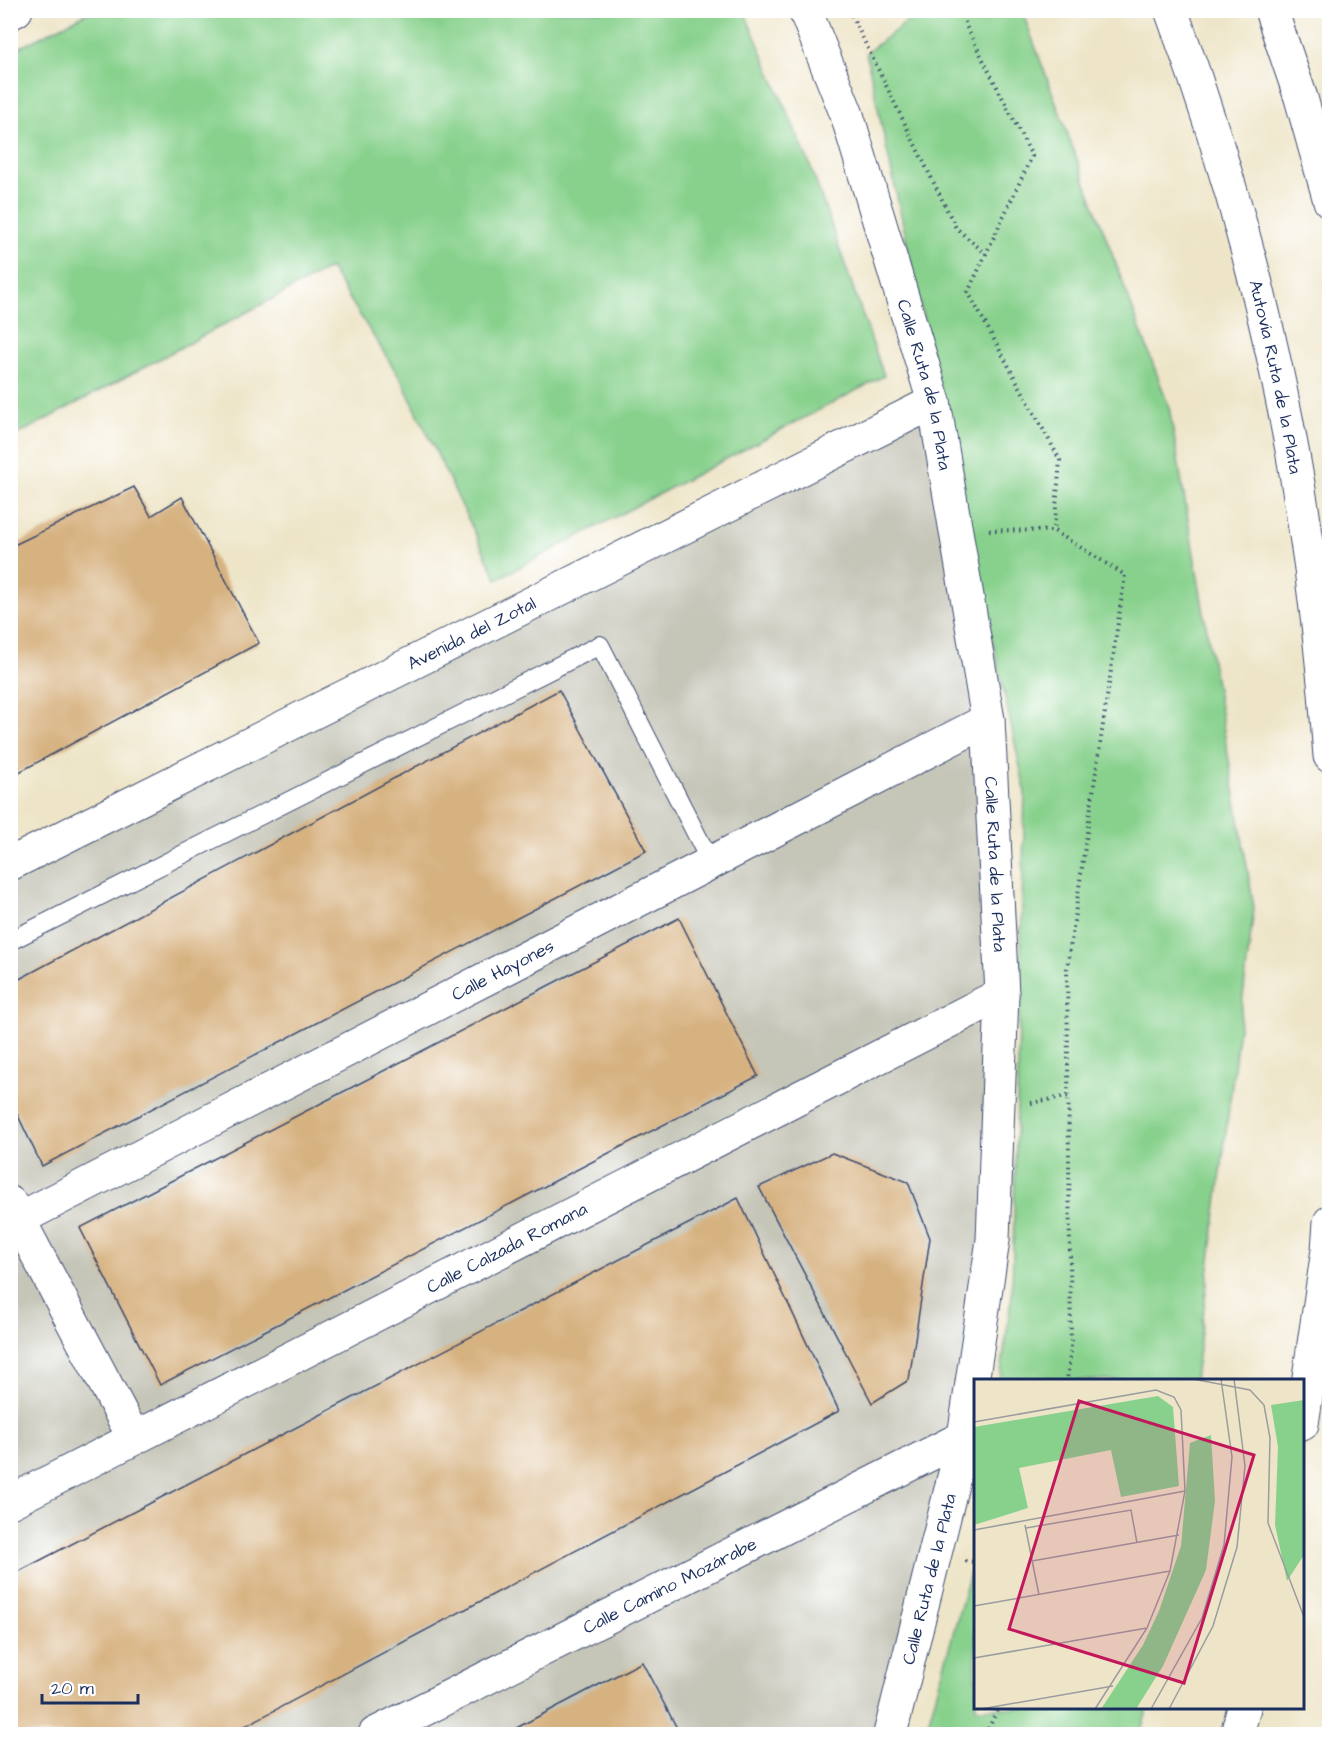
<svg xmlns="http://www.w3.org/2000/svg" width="1340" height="1745" font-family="'Architects Daughter',sans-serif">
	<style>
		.industrial { fill: #c5c5b8 }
		.green { fill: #88d18d; stroke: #528076; stroke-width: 1.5 }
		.building { fill: #d7b281 }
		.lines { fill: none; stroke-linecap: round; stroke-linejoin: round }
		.lane-casing { stroke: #3b4a6e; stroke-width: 20 }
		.street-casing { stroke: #3b4a6e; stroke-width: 35 }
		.highway-casing { stroke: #3b4a6e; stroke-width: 35 }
		.path { stroke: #3b4a6e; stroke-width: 4; stroke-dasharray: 1.5 4.5; stroke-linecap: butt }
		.lane { stroke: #fff; stroke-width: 18 }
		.street { stroke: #fff; stroke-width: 33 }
		.highway { stroke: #fff; stroke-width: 33 }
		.labels { text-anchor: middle; stroke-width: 4.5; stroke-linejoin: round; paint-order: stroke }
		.street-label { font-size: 18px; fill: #1b2f5e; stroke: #fff }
		.inset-road { fill: none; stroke: #9a9c9e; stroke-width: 1.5 }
		.view { fill: #c2185b; fill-opacity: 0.15; stroke: #c2185b; stroke-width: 3 }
		.inset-edge { fill: none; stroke: #1b2f5e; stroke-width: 3 }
	</style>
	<rect width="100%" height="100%" fill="#fff"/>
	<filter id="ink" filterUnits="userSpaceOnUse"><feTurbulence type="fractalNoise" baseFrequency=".0167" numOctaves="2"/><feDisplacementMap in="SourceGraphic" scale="12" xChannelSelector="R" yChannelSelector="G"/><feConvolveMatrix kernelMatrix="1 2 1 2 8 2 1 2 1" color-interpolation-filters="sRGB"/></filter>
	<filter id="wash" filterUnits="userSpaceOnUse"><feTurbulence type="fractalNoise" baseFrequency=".008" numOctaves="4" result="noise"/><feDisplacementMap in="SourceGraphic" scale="24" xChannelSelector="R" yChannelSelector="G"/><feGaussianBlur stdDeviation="1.35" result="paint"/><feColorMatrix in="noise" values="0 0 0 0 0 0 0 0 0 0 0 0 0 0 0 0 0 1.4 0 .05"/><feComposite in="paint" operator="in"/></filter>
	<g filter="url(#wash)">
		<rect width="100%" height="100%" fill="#eee5c8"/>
		<path class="industrial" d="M 934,402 L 988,720 L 1002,994 L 964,1437 L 890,1734 L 11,1734 L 11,864 Z"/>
		<g class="green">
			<path d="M 91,11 L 744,11 L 810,165 L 884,376 L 497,579 L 402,381 L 330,268 L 11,438 L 11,52 Z"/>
			<path d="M 921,11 L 1022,11 L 1169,407 L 1254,908 L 1195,1380 L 1000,1380 L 1012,1294 L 1025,790 L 866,53 Z"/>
			<path d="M 975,1555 L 976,1708 L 1148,1708 L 1140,1734 L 925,1734 Z"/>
		</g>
		<g id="blocks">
			<g class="building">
				<path d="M 134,487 L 151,516 L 182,497 L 259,643 L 10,777 L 10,547 Z"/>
				<path d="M 559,690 L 646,851 L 42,1166 L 10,1099 L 10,984 Z"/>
				<path d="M 679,918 L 758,1076 L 160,1385 L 80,1228 Z"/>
				<path d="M 832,1153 L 908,1182 L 930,1238 L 909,1380 L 872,1403 L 759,1187 Z"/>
				<path d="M 738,1198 L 839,1411 L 230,1734 L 10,1734 L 10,1576 Z"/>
				<path d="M 642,1662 L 680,1734 L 505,1734 Z"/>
			</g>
		</g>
	</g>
	<g filter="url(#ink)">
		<use href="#blocks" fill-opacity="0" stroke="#3b4a6e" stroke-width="1.5"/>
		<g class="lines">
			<g class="lane-casing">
				<path id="lane" d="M 10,941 L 600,645 L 711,863"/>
			</g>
			<g class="street-casing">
				<g id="street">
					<path id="s1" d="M 805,10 L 847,115 L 934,402 L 988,720 L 1002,994 L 993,1240 L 964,1437 L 890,1734"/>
					<path d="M 10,13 L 16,10"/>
					<path id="s2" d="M 10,864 L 934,402"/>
					<path d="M 10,1203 L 134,1438"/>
					<path id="s3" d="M 19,1219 L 988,720"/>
					<path id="s4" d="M 10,1502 L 1002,994"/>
					<path id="s5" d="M 375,1734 L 964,1437"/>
				</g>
			</g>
			<g class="highway-casing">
				<g id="highway">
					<path id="s6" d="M 1171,10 C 1260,249 1313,502 1330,756"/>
					<path d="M 1271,10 L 1301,98 L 1330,201"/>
					<path d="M 1302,1424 L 1328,1250 L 1330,1222"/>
					<path d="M 1237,1734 L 1244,1708"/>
				</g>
			</g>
			<g class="path">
				<path d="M 849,10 L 956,228 L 986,254"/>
				<path d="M 962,10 L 966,26 L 1032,156 L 968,292 L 1060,460 L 1054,531 L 1125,575 L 1067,969 L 1071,1349 L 1067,1380"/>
				<path d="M 989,530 L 1054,531"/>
				<path d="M 1031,1103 L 1068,1096"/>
				<path d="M 965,1561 L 976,1562"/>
				<path d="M 986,1734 L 998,1708"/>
			</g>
			<use href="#lane" class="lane"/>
			<use href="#street" class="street"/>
			<use href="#highway" class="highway"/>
		</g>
	</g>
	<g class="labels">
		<g class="street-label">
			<text dy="6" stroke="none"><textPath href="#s6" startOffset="382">Autovía Ruta de la Plata</textPath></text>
			<text dy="6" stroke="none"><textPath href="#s1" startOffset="394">Calle Ruta de la Plata</textPath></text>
			<text dy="6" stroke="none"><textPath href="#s2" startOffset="516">Avenida del Zotal</textPath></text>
			<text dy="6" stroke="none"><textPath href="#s1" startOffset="880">Calle Ruta de la Plata</textPath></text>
			<text dy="6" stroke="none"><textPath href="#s3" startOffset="544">Calle Hayones</textPath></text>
			<text dy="6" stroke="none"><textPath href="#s4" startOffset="558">Calle Calzada Romana</textPath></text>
			<text transform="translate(929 1579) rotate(-76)" y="6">Calle Ruta de la Plata</text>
			<text dy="6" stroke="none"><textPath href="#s5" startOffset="330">Calle Camino Mozárabe</textPath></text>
		</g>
	</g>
	<g transform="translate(974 1379)">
		<rect width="330" height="330" fill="#eee5c8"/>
		<path d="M 184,17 L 199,28 L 205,107 L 147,118 L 137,71 L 45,89 L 54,129 L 0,146 L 0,48 ZM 330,21 L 330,176 L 313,202 L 301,146 L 304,68 L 297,26 ZM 237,56 L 241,122 L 232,191 L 189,287 L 162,330 L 127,330 L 169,266 L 185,232 L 207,167 L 216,64 Z" fill="#88d18d"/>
		<path class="inset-road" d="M 219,0 L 276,11 L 290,26 L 296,59 L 294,144 L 330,238M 0,43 L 182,11 L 200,18 L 207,31 L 211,112 L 196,192 L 173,249 L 121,330M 51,146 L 65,216M 52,149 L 157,131 L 163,164M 0,151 L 211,112M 58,182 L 205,156M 0,227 L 196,192M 0,279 L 173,249M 7,330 L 139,307M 177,330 L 228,239 L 250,166 L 258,78 L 247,0M 195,330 L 239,247 L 263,168 L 271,87 L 260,0"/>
		<path class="view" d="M 105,22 L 280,76 L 210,304 L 35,250 Z"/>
		<rect width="330" height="330" class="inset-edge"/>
	</g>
	<rect width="1340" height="1745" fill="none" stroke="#fff" stroke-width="36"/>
	<path d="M42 1694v9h96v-9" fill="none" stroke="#1b2f5e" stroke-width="3"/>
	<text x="51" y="1694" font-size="18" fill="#1b2f5e" stroke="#ffffff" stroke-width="4.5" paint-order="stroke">20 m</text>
</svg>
